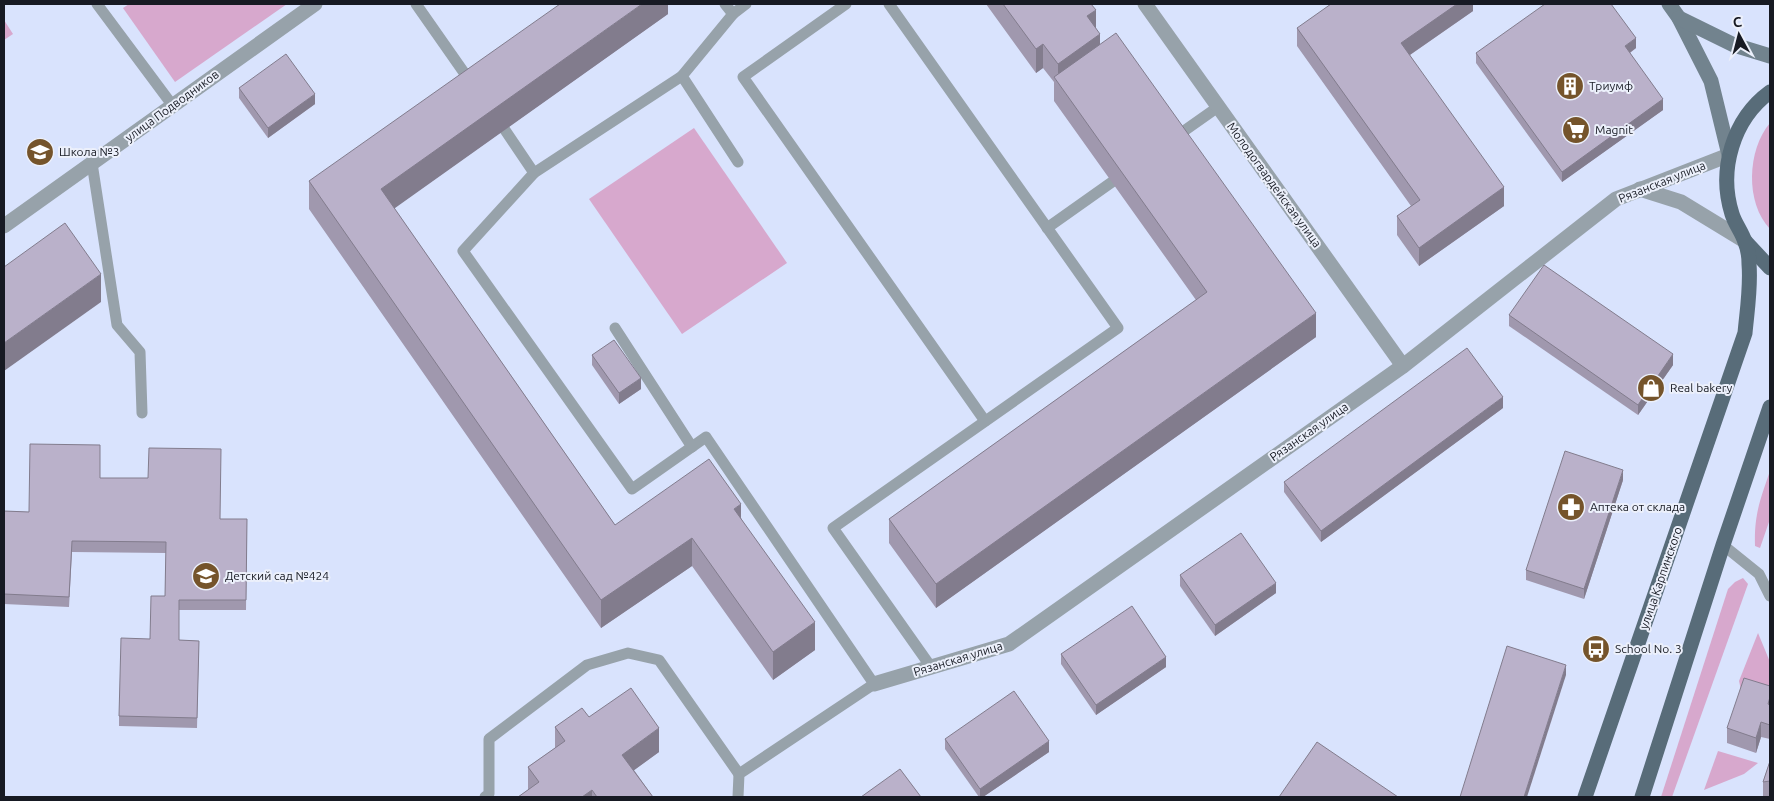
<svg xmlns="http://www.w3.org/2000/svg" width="1774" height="801" font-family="Ubuntu,sans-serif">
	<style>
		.green { fill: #d7a8cd }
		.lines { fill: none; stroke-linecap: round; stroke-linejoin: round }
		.lane { stroke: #97a2aa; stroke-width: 11 }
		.street { stroke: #97a2aa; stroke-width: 15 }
		.secondary { stroke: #72838e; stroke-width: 15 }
		.primary { stroke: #586c79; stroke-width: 15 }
		.wall { fill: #a098ae }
		.shaded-wall { fill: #827c8d }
		.building { fill: #bab1ca; stroke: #827c8d }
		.labels { text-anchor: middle; stroke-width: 4; stroke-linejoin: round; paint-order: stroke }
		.poi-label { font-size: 12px; fill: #171a23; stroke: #ecf0fb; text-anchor: start }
		.street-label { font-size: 12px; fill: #171a23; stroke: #ecf0fb }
	</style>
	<rect width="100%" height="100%" fill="#d9e3fd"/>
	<g class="green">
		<path d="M 129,4 L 287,4 L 175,82 L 123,8 Z"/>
		<path d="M 4,20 L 13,34 L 4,40 Z"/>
		<path d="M 1770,123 L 1770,229 C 1745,203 1747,150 1770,123 Z"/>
		<path d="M 694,128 L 787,263 L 682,334 L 589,199 Z"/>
		<path d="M 1770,471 L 1770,519 L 1760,548 L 1755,546 C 1754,515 1760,500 1770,471 Z"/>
		<path d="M 1743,578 L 1748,584 L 1672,797 L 1661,797 L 1728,589 L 1735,582 Z"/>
		<path d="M 1758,633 L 1770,662 L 1770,698 L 1741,690 L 1739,681 Z"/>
		<path d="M 1718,751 L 1758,763 L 1744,774 L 1704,790 Z"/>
	</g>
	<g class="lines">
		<g class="lane">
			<path d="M 97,4 L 173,106"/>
			<path d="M 416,4 L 472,84"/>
			<path d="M 725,4 L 733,14"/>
			<path d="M 846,4 L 743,77 L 985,421"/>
			<path d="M 889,4 L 1118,328 L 833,528 L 931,667"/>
			<path d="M 682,76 L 534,173 L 463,251 L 632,489 L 706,437 L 874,684 L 739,774 L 738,797"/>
			<path d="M 505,130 L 534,173"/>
			<path d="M 1174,138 L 1218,107"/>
			<path d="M 738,162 L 682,76 L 733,14 L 746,4"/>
			<path d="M 92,163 L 117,325 L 140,352 L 142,413"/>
			<path d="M 1047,228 L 1112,182"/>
			<path d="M 615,328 L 692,447"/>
			<path d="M 1723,545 L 1759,574 L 1770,596"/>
			<path d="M 485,797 L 489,794 L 489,739 L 587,665 L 628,653 L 659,660 L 739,774"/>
		</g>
		<g class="street">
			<path d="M 1145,4 L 1403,366"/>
			<path d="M 1640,189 L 1681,202 L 1745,241"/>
			<path d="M 4,226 L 315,4"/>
			<path d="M 874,684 L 1009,644 L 1403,366 L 1616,199 L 1729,155"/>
		</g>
		<g class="secondary">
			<path d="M 1669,4 L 1679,18 L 1711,81 L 1729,155"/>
			<path d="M 1679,18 L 1734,45 L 1770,56"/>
		</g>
		<g class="primary">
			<path d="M 1745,241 L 1770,268"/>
			<path d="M 1585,797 L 1745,333 C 1747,311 1751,287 1749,264 C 1749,257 1748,249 1745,242 C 1742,232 1735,224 1732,214 C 1718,170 1733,119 1770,92"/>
			<path d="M 1642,797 L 1723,545 L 1770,407"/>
		</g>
	</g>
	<g class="wall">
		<path d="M 668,4 L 668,14 L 394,208 L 615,525 L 741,518 L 815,650 L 773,680 L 692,566 L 601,628 L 309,209 L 309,181 Z"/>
		<path d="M 986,4 L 1091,4 L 1096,28 L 1100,44 L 1316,337 L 936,608 L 889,543 L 889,519 L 1196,300 L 1054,101 L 1054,82 L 1043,68 L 1036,73 Z"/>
		<path d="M 1473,4 L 1473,11 L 1410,55 L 1504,206 L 1419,266 L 1397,235 L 1397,216 L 1411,206 L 1297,46 L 1297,28 Z"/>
		<path d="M 1636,48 L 1630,53 L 1663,110 L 1562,182 L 1476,63 L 1476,53 Z"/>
		<path d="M 239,88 L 315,104 L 268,138 L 239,98 Z"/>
		<path d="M 1509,315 L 1673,365 L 1638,415 L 1509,326 Z"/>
		<path d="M 592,355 L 641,389 L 619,404 L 592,365 Z"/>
		<path d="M 1503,408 L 1321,542 L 1284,492 L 1284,482 Z"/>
		<path d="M 100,478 L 220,519 L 247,519 L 246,610 L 179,610 L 179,640 L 199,641 L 197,728 L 119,726 L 119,716 L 150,639 L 165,596 L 166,553 L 72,552 L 69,607 L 4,604 L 4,511 L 29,512 Z"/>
		<path d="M 1623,480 L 1584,599 L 1526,580 L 1526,570 Z"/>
		<path d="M 1180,575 L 1276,593 L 1215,636 L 1180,586 Z"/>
		<path d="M 1061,654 L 1166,667 L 1096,715 L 1061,664 Z"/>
		<path d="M 1770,686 L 1770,739 L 1761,737 L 1756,753 L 1727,743 L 1727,728 Z"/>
		<path d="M 555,727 L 659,752 L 634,770 L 653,797 L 518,797 L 528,790 L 528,767 L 555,748 Z"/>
		<path d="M 945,739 L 1049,752 L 983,797 L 979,797 L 945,749 Z"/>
		<path d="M 1770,761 L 1770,796 L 1763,797 L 1763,782 Z"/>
	</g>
	<g class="shaded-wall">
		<path d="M 642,4 L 668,4 L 668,14 L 381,218 L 381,189 Z"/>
		<path d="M 1457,4 L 1473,4 L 1473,11 L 1401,61 L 1401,43 Z"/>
		<path d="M 1096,10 L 1096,34 L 1087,16 Z"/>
		<path d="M 1100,34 L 1100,58 L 1058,83 L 1058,64 Z"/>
		<path d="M 1636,38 L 1636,48 L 1625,56 L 1625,46 Z"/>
		<path d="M 1043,44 L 1043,68 L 1036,73 L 1036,49 Z"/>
		<path d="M 315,94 L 315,104 L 268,138 L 268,128 Z"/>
		<path d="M 1663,99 L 1663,110 L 1562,182 L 1562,172 Z"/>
		<path d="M 1504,187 L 1504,206 L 1419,266 L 1419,248 Z"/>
		<path d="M 101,274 L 101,302 L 4,371 L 4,343 Z"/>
		<path d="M 1316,313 L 1316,337 L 936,608 L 936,584 Z"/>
		<path d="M 1673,354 L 1673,365 L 1638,415 L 1638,405 Z"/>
		<path d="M 641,378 L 641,389 L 619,404 L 619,393 Z"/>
		<path d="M 1503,397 L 1503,408 L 1321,542 L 1321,531 Z"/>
		<path d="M 1623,470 L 1623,480 L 1584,599 L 1584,589 Z"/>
		<path d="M 741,504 L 741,532 L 734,509 Z"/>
		<path d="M 692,538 L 692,566 L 601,628 L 601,600 Z"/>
		<path d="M 1276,583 L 1276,593 L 1215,636 L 1215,625 Z"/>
		<path d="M 815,622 L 815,650 L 773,680 L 773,652 Z"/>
		<path d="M 1166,657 L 1166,667 L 1096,715 L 1096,705 Z"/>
		<path d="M 1566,665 L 1566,675 L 1527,797 L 1524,797 Z"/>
		<path d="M 1761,722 L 1761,737 L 1756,753 L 1756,738 Z"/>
		<path d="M 659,728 L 659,752 L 622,779 L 622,755 Z"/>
		<path d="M 1049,741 L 1049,752 L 983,797 L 980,797 L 980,789 Z"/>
		<path d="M 592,790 L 592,797 L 582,797 Z"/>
	</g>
	<g class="building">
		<path d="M 560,4 L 642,4 L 381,189 L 615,525 L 709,459 L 741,504 L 734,509 L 815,622 L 773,652 L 692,538 L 601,600 L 309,181 Z"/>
		<path d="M 1003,4 L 1091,4 L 1096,10 L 1087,16 L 1100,34 L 1058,64 L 1043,44 L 1036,49 Z"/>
		<path d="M 1331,4 L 1457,4 L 1401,43 L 1504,187 L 1419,248 L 1397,216 L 1420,200 L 1297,28 Z"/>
		<path d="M 1545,4 L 1611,4 L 1636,38 L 1625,46 L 1663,99 L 1562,172 L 1476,53 Z"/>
		<path d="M 1116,33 L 1316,313 L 936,584 L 889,519 L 1207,292 L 1054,77 Z"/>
		<path d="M 286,54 L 315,94 L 268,128 L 239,88 Z"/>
		<path d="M 65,223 L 101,274 L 4,343 L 4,267 Z"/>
		<path d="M 1544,265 L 1673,354 L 1638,405 L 1509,315 Z"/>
		<path d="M 614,340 L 641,378 L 619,393 L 592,355 Z"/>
		<path d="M 1467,348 L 1503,397 L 1321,531 L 1284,482 Z"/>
		<path d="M 30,444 L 100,445 L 100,478 L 148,478 L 149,448 L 221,449 L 220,519 L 247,519 L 246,600 L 179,600 L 179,640 L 199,641 L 197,718 L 119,716 L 121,638 L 150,639 L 151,596 L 165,596 L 166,542 L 72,541 L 69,597 L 4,594 L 4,511 L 29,512 Z"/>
		<path d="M 1565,451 L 1623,470 L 1584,589 L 1526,570 Z"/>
		<path d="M 1241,533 L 1276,583 L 1215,625 L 1180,575 Z"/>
		<path d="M 1132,606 L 1166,657 L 1096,705 L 1061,654 Z"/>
		<path d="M 1507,646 L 1566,665 L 1524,797 L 1460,797 Z"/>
		<path d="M 1744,678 L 1770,686 L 1770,697 L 1768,704 L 1770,705 L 1770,725 L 1761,722 L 1756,738 L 1727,728 Z"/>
		<path d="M 631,688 L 659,728 L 622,755 L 653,797 L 597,797 L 592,790 L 582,797 L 518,797 L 539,782 L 528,767 L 565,741 L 555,727 L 582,708 L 589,717 Z"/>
		<path d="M 1014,691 L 1049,741 L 980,789 L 945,739 Z"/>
		<path d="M 1317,742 L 1398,797 L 1279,797 Z"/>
		<path d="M 1770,761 L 1770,781 L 1763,782 Z"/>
		<path d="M 900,769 L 921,797 L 861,797 Z"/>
	</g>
	<defs>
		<g id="building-disc" transform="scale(1.4375)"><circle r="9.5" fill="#75542b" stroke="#ecf0fb"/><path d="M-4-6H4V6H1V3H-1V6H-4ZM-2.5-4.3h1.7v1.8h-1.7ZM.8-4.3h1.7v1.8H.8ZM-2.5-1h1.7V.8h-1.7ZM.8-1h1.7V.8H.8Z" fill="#fff"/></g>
		<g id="supermarket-disc" transform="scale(1.4375)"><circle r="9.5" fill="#75542b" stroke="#ecf0fb"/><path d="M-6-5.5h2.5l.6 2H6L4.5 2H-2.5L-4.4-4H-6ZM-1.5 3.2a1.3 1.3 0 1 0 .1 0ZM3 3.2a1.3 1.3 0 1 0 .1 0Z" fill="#fff"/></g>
		<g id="school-disc" transform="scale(1.4375)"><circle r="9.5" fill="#75542b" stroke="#ecf0fb"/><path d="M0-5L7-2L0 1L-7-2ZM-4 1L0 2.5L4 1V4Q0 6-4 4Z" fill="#fff"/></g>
		<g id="shop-disc" transform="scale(1.4375)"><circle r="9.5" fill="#75542b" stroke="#ecf0fb"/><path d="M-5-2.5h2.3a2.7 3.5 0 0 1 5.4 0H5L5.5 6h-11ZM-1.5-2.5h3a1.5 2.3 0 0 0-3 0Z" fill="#fff"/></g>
		<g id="pharmacy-disc" transform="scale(1.4375)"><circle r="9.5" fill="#75542b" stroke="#ecf0fb"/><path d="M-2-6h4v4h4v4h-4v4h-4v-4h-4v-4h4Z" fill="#fff"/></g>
		<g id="bus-disc" transform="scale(1.4375)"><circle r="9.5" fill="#75542b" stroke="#ecf0fb"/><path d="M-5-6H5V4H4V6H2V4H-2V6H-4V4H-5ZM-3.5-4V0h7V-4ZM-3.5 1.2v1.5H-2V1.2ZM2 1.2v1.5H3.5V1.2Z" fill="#fff"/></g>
	</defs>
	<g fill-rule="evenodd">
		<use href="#building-disc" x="1570" y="86"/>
		<use href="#supermarket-disc" x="1576" y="130"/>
		<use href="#school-disc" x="40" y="152"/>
		<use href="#shop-disc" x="1651" y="388"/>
		<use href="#pharmacy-disc" x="1571" y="507"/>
		<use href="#school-disc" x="206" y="576"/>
		<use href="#bus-disc" x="1596" y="649"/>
	</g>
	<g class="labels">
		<g class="poi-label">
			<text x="1589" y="90">Триумф</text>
			<text x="1595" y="134">Magnit</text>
			<text x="59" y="156">Школа №3</text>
			<text x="1670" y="392">Real bakery</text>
			<text x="1590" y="511">Аптека от склада</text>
			<text x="225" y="580">Детский сад №424</text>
			<text x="1615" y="653">School No. 3</text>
		</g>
		<g class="street-label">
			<text transform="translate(172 106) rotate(-36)" y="4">улица Подводников</text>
			<text transform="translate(1662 182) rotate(-22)" y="4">Рязанская улица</text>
			<text transform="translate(1274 185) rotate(54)" y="4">Молодогвардейская улица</text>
			<text transform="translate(1309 432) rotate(-35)" y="4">Рязанская улица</text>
			<text transform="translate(1661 578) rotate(-71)" y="4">улица Карпинского</text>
			<text transform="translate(958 659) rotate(-17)" y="4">Рязанская улица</text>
		</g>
	</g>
	<rect width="1774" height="801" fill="none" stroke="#171a23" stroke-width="10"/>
	<g transform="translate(1739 35) rotate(353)" stroke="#ecf0fb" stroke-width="4" paint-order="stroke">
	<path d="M0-4L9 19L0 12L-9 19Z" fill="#171a23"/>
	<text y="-8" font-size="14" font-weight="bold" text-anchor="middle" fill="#171a23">С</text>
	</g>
</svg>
